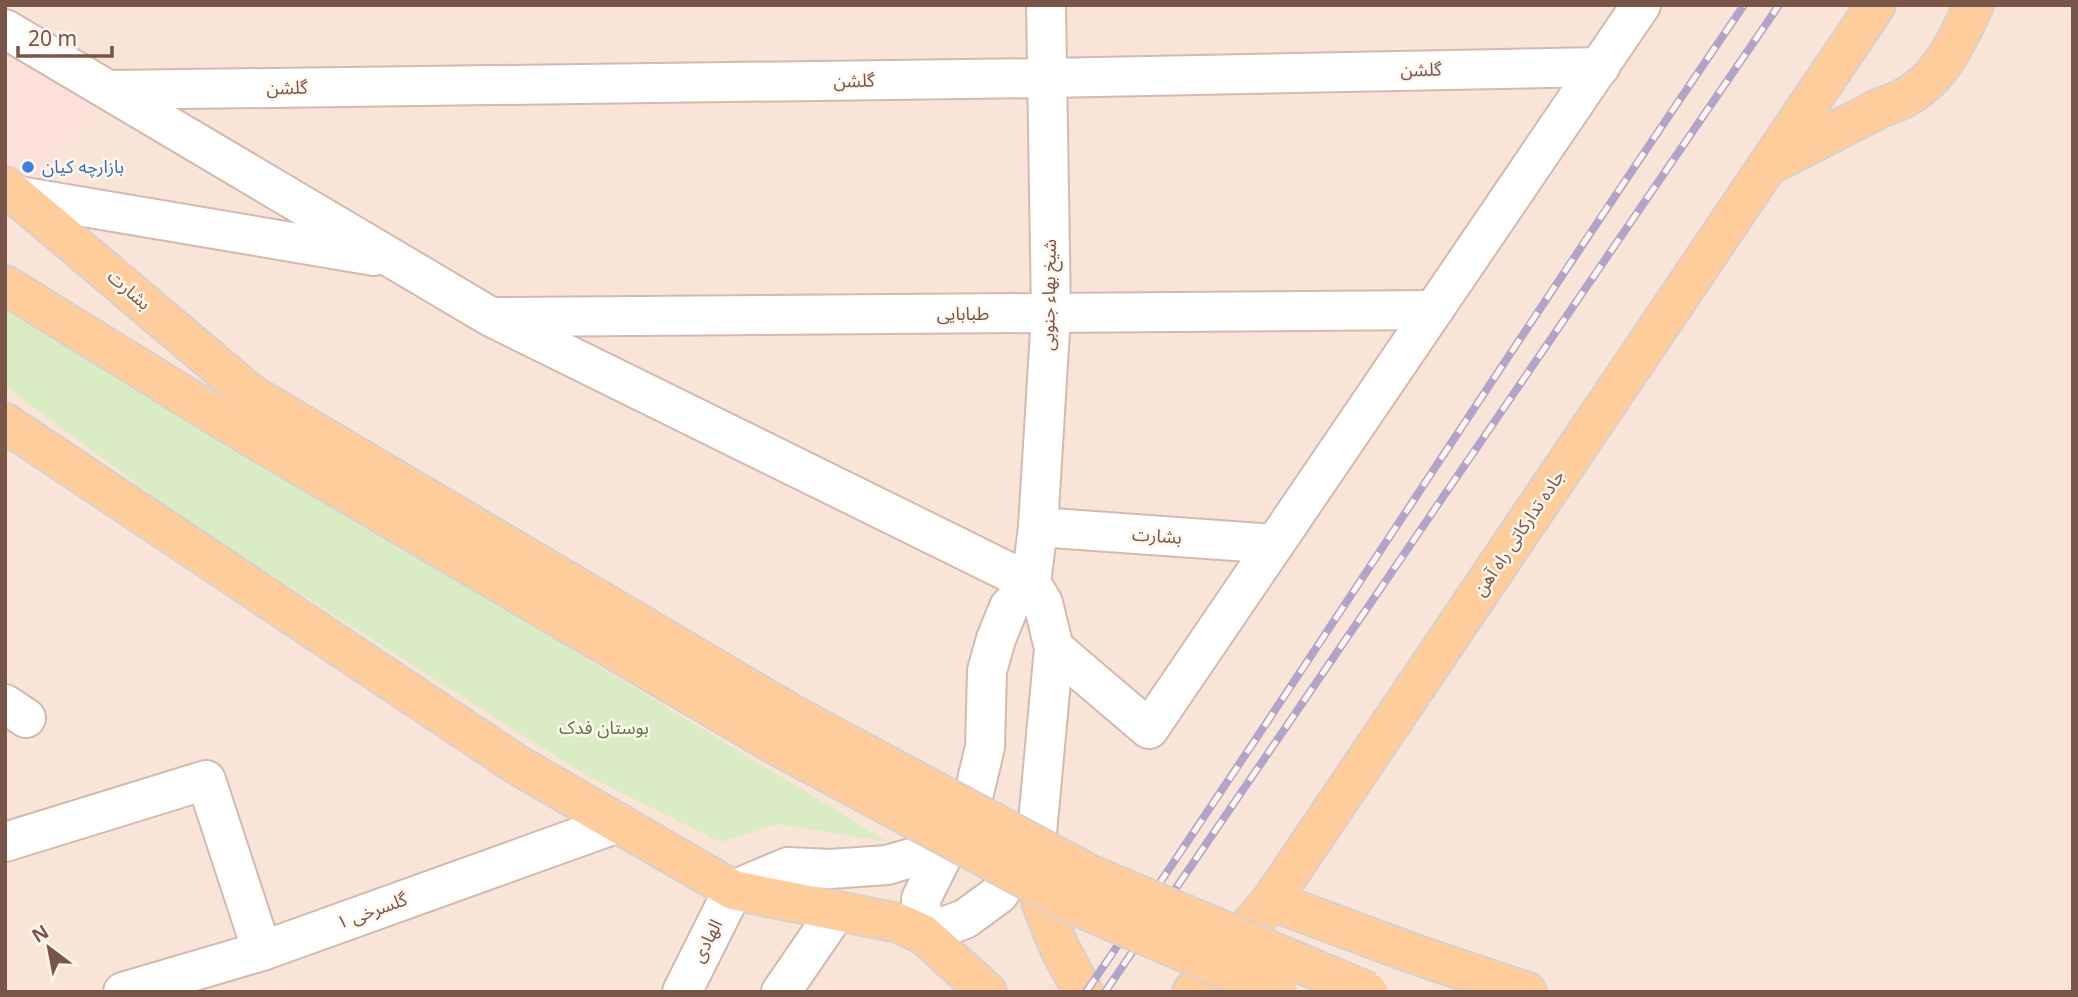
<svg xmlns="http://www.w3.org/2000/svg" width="2078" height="997" font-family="'Noto Sans','Noto Sans Arabic',sans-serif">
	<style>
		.residential { fill: #f8e5d7 }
		.commercial { fill: #fee0da }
		.green { fill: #daecc4 }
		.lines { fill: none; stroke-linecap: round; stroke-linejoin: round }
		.minor-casing { stroke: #d3baae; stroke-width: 42 }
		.major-casing { stroke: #d9cfcc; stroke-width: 42 }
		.minor { stroke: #fff; stroke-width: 38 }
		.major { stroke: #ffcd9c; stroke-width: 38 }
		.rail-casing { stroke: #b2a4c9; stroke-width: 8 }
		.rail { stroke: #fff6ee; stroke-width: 5; stroke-dasharray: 16; stroke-linecap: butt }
		.major-bridge-casing { stroke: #d9cfcc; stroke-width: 42; stroke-linecap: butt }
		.major-bridge { stroke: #ffcd9c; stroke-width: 38 }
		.shop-dot { fill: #3f7fe0; stroke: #fff6ee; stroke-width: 2.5 }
		.labels { text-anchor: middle; stroke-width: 5; stroke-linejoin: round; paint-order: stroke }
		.street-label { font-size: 18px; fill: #795449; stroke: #fff6ee }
		.shop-label { font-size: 18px; fill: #366cbe; stroke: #fff6ee; text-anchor: start }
		.park-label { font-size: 18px; fill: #58793e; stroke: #fff6ee }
	</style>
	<rect width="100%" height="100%" fill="#fdf2e7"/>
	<rect class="residential" x="5" y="5" width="2068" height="987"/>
	<path class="commercial" d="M 5,50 L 96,107 L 5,227 Z"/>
	<path class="green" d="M 5,305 L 888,842 L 779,824 L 721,842 L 584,774 L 191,524 L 5,386 Z"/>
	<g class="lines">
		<g class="minor-casing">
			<g id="minor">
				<path d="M 5,29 L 491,317 L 1031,583 L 1043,603 L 1054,648 L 1037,833 L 999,894 L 965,919 L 923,934 L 921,899 L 974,793 L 985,747 L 987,671 L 996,639 L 1009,607 L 1031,583"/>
				<path d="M 109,90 L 1047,78 L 1600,67"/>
				<path d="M 19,196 L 374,256"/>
				<path d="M 498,317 L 1434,310"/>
				<path d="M 1038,527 L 1275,544"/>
				<path d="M 1031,583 L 1038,527 L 1051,314 L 1046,5"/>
				<path d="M 1054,648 L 1149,729 L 1641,5"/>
				<path d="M 5,704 L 26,718"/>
				<path d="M 5,842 L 206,780 L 262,951"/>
				<path d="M 123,992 L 262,951 L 618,823"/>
				<path d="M 682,992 L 733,890 L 788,867 L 830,869 L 887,865 L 946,848"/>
				<path d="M 781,992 L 836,912"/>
			</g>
		</g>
		<g class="major-casing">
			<g id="major">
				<path d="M 1773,163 L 1882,107 C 1935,91 1952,51 1974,5"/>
				<path d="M 5,186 L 252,395 L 793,715"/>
				<path d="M 5,285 L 230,424 L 776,745"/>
				<path d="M 5,423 L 516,764 L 733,890 L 898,923 L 923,934 L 987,992"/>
				<path d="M 1039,860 L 1041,902 L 1059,947 L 1083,992"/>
				<path d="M 1271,901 L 1420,956 L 1527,992"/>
				<path d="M 1192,992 L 1271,901 L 1876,5"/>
			</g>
		</g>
		<use href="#minor" class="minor"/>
		<use href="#major" class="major"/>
		<g class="rail-casing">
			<g id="rail">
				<path d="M 1086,992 C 1309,665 1521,331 1744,5"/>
				<path d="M 1105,992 L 1779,5"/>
			</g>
		</g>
		<use href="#rail" class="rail"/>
		<g class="major-bridge-casing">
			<g id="major-bridge">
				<path d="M 793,715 L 1089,874 L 1368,992"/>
				<path d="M 776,745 L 1074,905 L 1278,992"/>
			</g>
		</g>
		<use href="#major-bridge" class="major-bridge"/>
	</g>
	<circle class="shop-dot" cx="28" cy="167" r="7"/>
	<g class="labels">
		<g class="street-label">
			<text transform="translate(1421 70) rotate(-1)" y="6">گلشن</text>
			<text transform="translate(854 81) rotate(-1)" y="6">گلشن</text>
			<text transform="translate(287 88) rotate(-1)" y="6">گلشن</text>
			<text transform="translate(129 290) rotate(41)" y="6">بشارت</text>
			<text transform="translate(1049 295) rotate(-89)" y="6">شیخ بهاء جنوبی</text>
			<text x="963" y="320">طبابایی</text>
			<text transform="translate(1519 533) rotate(-56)" y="6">جاده تدارکاتی راه آهن</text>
			<text transform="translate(1157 536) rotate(4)" y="6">بشارت</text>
			<text transform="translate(372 911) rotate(-20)" y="6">گلسرخی ۱</text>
			<text transform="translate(707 941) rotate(-63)" y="6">الهادی</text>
		</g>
		<g class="shop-label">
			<text x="42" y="173">بازارچه کیان</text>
		</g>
		<g class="park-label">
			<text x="604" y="734">بوستان فدک</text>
		</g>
	</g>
	<rect width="2078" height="997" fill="none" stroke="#795449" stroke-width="14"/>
	<g transform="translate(49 948) rotate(328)" stroke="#fff6ee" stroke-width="5" paint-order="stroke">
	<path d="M0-5L12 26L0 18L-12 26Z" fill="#795449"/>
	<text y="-10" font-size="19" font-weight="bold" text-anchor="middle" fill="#795449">N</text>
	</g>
	<path d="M18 46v10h94v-10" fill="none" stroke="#795449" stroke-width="3.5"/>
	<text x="28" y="46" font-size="21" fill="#795449" stroke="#fff6ee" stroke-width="5" paint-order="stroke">20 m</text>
</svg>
